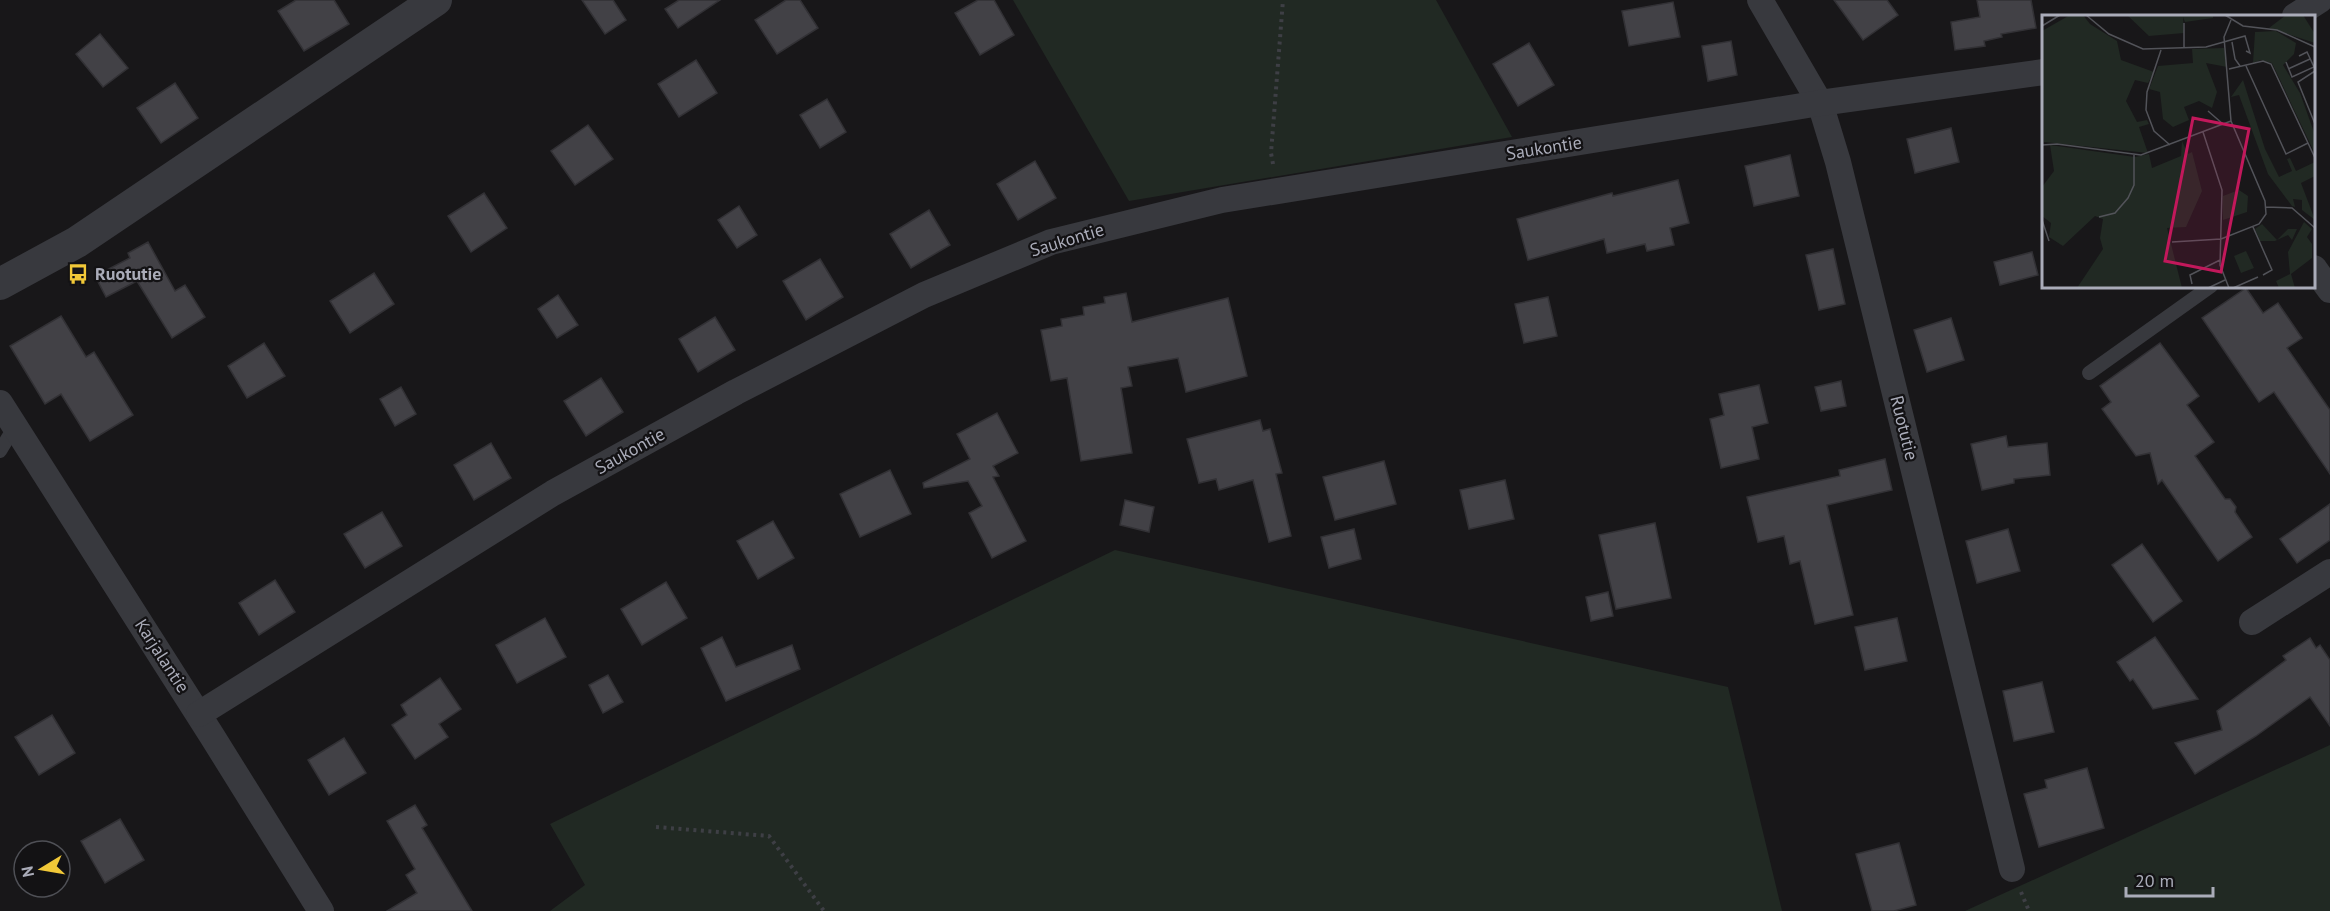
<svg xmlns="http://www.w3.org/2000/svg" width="2330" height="911" font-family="'PT Sans',sans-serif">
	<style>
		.green { fill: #212923 }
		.building { fill: #424146; stroke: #323135; stroke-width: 1.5 }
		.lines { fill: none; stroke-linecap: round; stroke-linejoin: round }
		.path { stroke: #3e3f45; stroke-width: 4; stroke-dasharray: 3 4.5; stroke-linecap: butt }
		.service { stroke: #38393e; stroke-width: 14 }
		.minor { stroke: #38393e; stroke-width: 26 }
		.tertiary { stroke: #38393e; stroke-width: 32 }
		.labels { text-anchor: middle; stroke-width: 4.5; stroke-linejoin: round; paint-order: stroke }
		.street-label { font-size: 18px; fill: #aaacb9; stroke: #131214 }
		.poi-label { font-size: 18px; font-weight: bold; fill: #aaacb9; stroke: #131214; text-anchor: start }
		.inset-road { fill: none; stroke: #525359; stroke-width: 1.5 }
		.view { fill: #c2185b; fill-opacity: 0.15; stroke: #c2185b; stroke-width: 3 }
		.inset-edge { fill: none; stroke: #aaacb9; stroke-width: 3 }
	</style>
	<rect width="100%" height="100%" fill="#181719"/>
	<g class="green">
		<path d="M 1013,0 L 1436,0 L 1512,137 L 1129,201 Z"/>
		<path d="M 1115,550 L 1728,687 L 1782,911 L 550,911 L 585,885 L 550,824 Z"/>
		<path d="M 2330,745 L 2330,911 L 1965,911 Z"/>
	</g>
	<g class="building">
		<path d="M 296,0 L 334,0 L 349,24 L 304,51 L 278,11 Z"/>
		<path d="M 582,0 L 613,0 L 626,20 L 605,34 Z"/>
		<path d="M 679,0 L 720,0 L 678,28 L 665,9 Z"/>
		<path d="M 786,0 L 800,0 L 818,28 L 777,54 L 755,20 Z"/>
		<path d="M 978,0 L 994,0 L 1014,35 L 980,55 L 955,13 Z"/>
		<path d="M 1834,0 L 1887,0 L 1898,15 L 1863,40 Z"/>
		<path d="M 1977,0 L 2031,0 L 2036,28 L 2001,34 L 2002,37 L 1984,41 L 1985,46 L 1955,50 L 1951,22 L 1980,17 Z"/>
		<path d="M 1673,2 L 1680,37 L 1629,46 L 1622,11 Z"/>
		<path d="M 100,34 L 128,68 L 103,87 L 76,54 Z"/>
		<path d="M 1731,41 L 1737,75 L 1708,81 L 1702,46 Z"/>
		<path d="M 1529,43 L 1554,85 L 1518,106 L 1493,64 Z"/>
		<path d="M 696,60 L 717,93 L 679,117 L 658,84 Z"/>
		<path d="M 175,83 L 198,118 L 161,143 L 137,108 Z"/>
		<path d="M 827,99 L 846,132 L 820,148 L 800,115 Z"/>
		<path d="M 588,125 L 613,159 L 575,185 L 551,151 Z"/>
		<path d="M 1951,128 L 1959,162 L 1915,173 L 1907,139 Z"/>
		<path d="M 1790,155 L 1799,196 L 1754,206 L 1745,166 Z"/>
		<path d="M 1035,161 L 1056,198 L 1018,220 L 997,184 Z"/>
		<path d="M 1678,180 L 1689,223 L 1670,228 L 1674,245 L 1647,251 L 1645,244 L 1607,253 L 1604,239 L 1528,260 L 1517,219 L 1612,193 L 1613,196 Z"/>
		<path d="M 484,193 L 507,228 L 471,252 L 448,216 Z"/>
		<path d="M 739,206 L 757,235 L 737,248 L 718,220 Z"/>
		<path d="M 929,210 L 950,245 L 911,268 L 890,234 Z"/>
		<path d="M 148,242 L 175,291 L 185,285 L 205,317 L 172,338 L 137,281 L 106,297 L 95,276 L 130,258 L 128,253 Z"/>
		<path d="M 1833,249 L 1845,304 L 1819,310 L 1806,255 Z"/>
		<path d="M 2032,252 L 2038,275 L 2000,285 L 1994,262 Z"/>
		<path d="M 820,259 L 843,297 L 806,320 L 783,281 Z"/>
		<path d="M 374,273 L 394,304 L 350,333 L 330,301 Z"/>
		<path d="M 2246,288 L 2263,313 L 2278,303 L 2302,338 L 2287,348 L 2330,410 L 2330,474 L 2274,392 L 2259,402 L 2202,318 Z"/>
		<path d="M 1126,293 L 1132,322 L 1228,298 L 1247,376 L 1186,392 L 1178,358 L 1128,367 L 1132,386 L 1121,388 L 1132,453 L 1081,461 L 1067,378 L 1051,381 L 1041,330 L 1062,326 L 1061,319 L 1084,315 L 1083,307 L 1105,303 L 1104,297 Z"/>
		<path d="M 558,295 L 578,325 L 557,338 L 538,309 Z"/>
		<path d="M 1548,297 L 1557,336 L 1524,343 L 1515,304 Z"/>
		<path d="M 61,316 L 86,357 L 94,352 L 133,415 L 90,441 L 61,394 L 45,404 L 10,346 Z"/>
		<path d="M 715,317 L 735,350 L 698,372 L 679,339 Z"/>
		<path d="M 1951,318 L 1964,360 L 1927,372 L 1914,330 Z"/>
		<path d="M 264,343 L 285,376 L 247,398 L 228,366 Z"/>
		<path d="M 2160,343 L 2199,396 L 2187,405 L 2214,442 L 2195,456 L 2225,499 L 2230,499 L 2236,507 L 2235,512 L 2252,537 L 2218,561 L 2162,480 L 2158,484 L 2150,453 L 2136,456 L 2102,409 L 2111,402 L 2100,386 Z"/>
		<path d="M 601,378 L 623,412 L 586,436 L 564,401 Z"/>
		<path d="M 1841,381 L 1846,406 L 1821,411 L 1815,387 Z"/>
		<path d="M 1759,385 L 1768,423 L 1752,427 L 1759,459 L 1721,468 L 1710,419 L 1724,415 L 1719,394 Z"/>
		<path d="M 401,387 L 416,414 L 395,426 L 380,399 Z"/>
		<path d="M 997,413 L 1018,453 L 993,466 L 999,476 L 993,477 L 1026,541 L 992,558 L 969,513 L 982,506 L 968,481 L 924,488 L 923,483 L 970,459 L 957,434 Z"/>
		<path d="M 1260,420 L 1263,431 L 1270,429 L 1282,473 L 1276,474 L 1291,536 L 1269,542 L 1253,480 L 1219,490 L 1216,479 L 1199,483 L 1187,439 Z"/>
		<path d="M 2006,436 L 2008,447 L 2047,443 L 2050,475 L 2014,479 L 2014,483 L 1982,490 L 1971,444 Z"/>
		<path d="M 491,443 L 511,478 L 474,500 L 454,465 Z"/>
		<path d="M 1885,459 L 1892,490 L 1827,505 L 1853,615 L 1815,624 L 1800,561 L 1790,564 L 1784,536 L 1758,542 L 1747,497 L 1840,476 L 1839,470 Z"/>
		<path d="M 1384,461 L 1396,504 L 1335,520 L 1323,477 Z"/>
		<path d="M 890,470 L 911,514 L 860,537 L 840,494 Z"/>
		<path d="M 1505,480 L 1514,519 L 1469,529 L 1460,490 Z"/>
		<path d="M 1125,500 L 1154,507 L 1149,532 L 1120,525 Z"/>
		<path d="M 2330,504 L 2330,540 L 2297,563 L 2280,539 Z"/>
		<path d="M 382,512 L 402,546 L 365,568 L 344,534 Z"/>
		<path d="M 773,521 L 794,558 L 758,579 L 737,541 Z"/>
		<path d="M 1655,523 L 1671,598 L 1616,609 L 1599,535 Z"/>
		<path d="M 1354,529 L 1361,559 L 1329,568 L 1321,537 Z"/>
		<path d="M 2008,529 L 2020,571 L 1977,583 L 1966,541 Z"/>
		<path d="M 2142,544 L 2182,601 L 2153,622 L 2112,565 Z"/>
		<path d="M 275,580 L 295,612 L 259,635 L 239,603 Z"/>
		<path d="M 666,582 L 687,618 L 642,645 L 621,609 Z"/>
		<path d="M 1608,592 L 1613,616 L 1591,621 L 1586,597 Z"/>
		<path d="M 545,618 L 566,657 L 517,683 L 496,645 Z"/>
		<path d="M 1897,618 L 1907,661 L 1865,670 L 1855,627 Z"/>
		<path d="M 722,637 L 736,667 L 792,645 L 800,669 L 726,701 L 701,648 Z"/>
		<path d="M 2155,637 L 2198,699 L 2153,709 L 2133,679 L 2130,681 L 2117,662 Z"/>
		<path d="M 2310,638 L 2316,648 L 2320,645 L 2330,660 L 2330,726 L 2310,697 L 2256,736 L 2195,774 L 2175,743 L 2222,730 L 2217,711 L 2286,660 L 2283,656 Z"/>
		<path d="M 608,675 L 623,702 L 603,713 L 589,685 Z"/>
		<path d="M 440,678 L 461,709 L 439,724 L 448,737 L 415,759 L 392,725 L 407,715 L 401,705 Z"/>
		<path d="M 2042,682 L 2054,732 L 2014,741 L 2003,691 Z"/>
		<path d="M 52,715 L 75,753 L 39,775 L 15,737 Z"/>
		<path d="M 344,738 L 366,773 L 329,795 L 308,760 Z"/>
		<path d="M 2087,768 L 2104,828 L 2039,847 L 2024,794 L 2047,788 L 2045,780 Z"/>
		<path d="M 415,805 L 427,825 L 422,828 L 472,911 L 387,911 L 417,893 L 406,875 L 415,869 L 387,821 Z"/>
		<path d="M 120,819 L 144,860 L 105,883 L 81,841 Z"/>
		<path d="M 1899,843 L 1916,905 L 1894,911 L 1872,911 L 1856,854 Z"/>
	</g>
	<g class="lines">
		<g class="path">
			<path d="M 1273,164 L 1271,153 L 1283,0"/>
			<path d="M 656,827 L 769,836 L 824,911"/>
			<path d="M 2021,892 L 2029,911"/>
		</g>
		<g class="service">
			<path d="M 2089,373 L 2211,286"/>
			<path d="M 0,451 L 15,426"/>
		</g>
		<g class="minor">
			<path d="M 1760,0 L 1820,103 L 1838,162 L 2012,869"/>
			<path d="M 2295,16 L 2320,0"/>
			<path d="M 2314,268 L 2330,290"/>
			<path d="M 0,403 L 212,736 L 321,911"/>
			<path d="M 2252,622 L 2330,572"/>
			<path d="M 199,714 L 553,493 L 736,392 L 924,295 L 1051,242 L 1222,200 L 1820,103 L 2044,72"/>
		</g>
		<path class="tertiary" d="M 0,284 L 77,242 L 436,0"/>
	</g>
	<defs>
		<g id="bus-bare" transform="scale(1.62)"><path d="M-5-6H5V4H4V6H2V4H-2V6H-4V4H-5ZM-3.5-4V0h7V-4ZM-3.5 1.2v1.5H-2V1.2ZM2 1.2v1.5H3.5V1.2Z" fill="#f1c838" stroke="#131214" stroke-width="2.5" paint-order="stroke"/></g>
	</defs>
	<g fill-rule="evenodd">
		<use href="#bus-bare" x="78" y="274"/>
	</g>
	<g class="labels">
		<g class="street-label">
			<text transform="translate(1544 148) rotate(-9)" y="6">Saukontie</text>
			<text transform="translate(1067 240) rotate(-17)" y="6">Saukontie</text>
			<text transform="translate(1904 428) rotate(76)" y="6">Ruotutie</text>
			<text transform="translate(630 451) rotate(-29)" y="6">Saukontie</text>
			<text transform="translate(162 656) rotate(57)" y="6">Karjalantie</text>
		</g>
		<g class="poi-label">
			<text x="95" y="280">Ruotutie</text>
		</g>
	</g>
	<g transform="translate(2042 15)">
		<rect width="273" height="273" fill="#181719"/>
		<path d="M 28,0 L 41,0 L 48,9 L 75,26 L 79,45 L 112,57 L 106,68 L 93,65 L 84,86 L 95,107 L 105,105 L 107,109 L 97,112 L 106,138 L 2,127 L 0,16 ZM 85,0 L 171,0 L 171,3 L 143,7 L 141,2 L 142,18 L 107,21 ZM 244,0 L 261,0 L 273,19 L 273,28 L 227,13 ZM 234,16 L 254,28 L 252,39 L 241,50 L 258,78 L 273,120 L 273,139 L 230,48 L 219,45 L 211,48 L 213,17 ZM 182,33 L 185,52 L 164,48 L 175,77 L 170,93 L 157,86 L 142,92 L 147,105 L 131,112 L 121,104 L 118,77 L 107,74 L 116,51 L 151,48 L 150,34 ZM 201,65 L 223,134 L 237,162 L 250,156 L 245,144 L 248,143 L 254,156 L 273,147 L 273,161 L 259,168 L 273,205 L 260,195 L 260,185 L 251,184 L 253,192 L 250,191 L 226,159 L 197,80 L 189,82 ZM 140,126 L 146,139 L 150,137 L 160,176 L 144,212 L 125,213 L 140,273 L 35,273 L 61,234 L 58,223 L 61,204 L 53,201 L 21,231 L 7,222 L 9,208 L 0,201 L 0,172 L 12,156 L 8,130 L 93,142 L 107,139 L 110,153 L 139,141 ZM 197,175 L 206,181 L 205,197 L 181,205 L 181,181 ZM 262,207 L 270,214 L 265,222 L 270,229 L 270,243 L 249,259 L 253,273 L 237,273 L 234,266 L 248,259 L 246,237 ZM 220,209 L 235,225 L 246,214 L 255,214 L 250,225 L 246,220 L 235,225 L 233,226 L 218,226 L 213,214 ZM 204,236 L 212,253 L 199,258 L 192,241 Z" fill="#212923"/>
		<path class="inset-road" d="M 44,0 L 67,19 L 101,34 L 164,32 L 203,21 L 208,38 L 204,36M 183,0 L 201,11 L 235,15 L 273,32M 0,11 L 18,0M 190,27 L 193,44 L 198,51M 142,33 L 142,8M 119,35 L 105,77 L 104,95 L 112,116 L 128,130M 244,47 L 250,62 L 272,52 L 265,37 L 257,41M 204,51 L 244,139 L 266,128M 187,54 L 221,46 L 229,49 L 273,143M 246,54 L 268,44M 273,56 L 256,67 L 273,109M 166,96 L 181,109M 161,117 L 180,175 L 178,250 L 187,273M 0,130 L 15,129 L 99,140 L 189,106M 224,192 L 250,193 L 273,213M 57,202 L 73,198 L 86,183 L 92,170 L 92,140M 0,205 L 7,226M 211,212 L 230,255 L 221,260M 130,227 L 179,224 L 217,209 L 224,199 L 223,186 L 189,106 L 182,22 L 189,5M 150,269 L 148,260 L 178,245M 166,273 L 183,265M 191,273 L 216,262"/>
		<path class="view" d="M 151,103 L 207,114 L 179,257 L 123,246 Z"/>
		<rect width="273" height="273" class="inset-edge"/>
	</g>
	<g transform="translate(42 869) rotate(259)"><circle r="28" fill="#131214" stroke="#4f5056" stroke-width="1.5"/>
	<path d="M0-4.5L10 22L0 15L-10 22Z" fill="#f1c838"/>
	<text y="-9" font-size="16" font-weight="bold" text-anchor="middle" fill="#aaacb9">N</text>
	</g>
	<path d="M2126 887v9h87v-9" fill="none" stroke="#aaacb9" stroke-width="3"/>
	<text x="2135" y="887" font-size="18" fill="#aaacb9" stroke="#131214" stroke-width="4.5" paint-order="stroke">20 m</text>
</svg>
